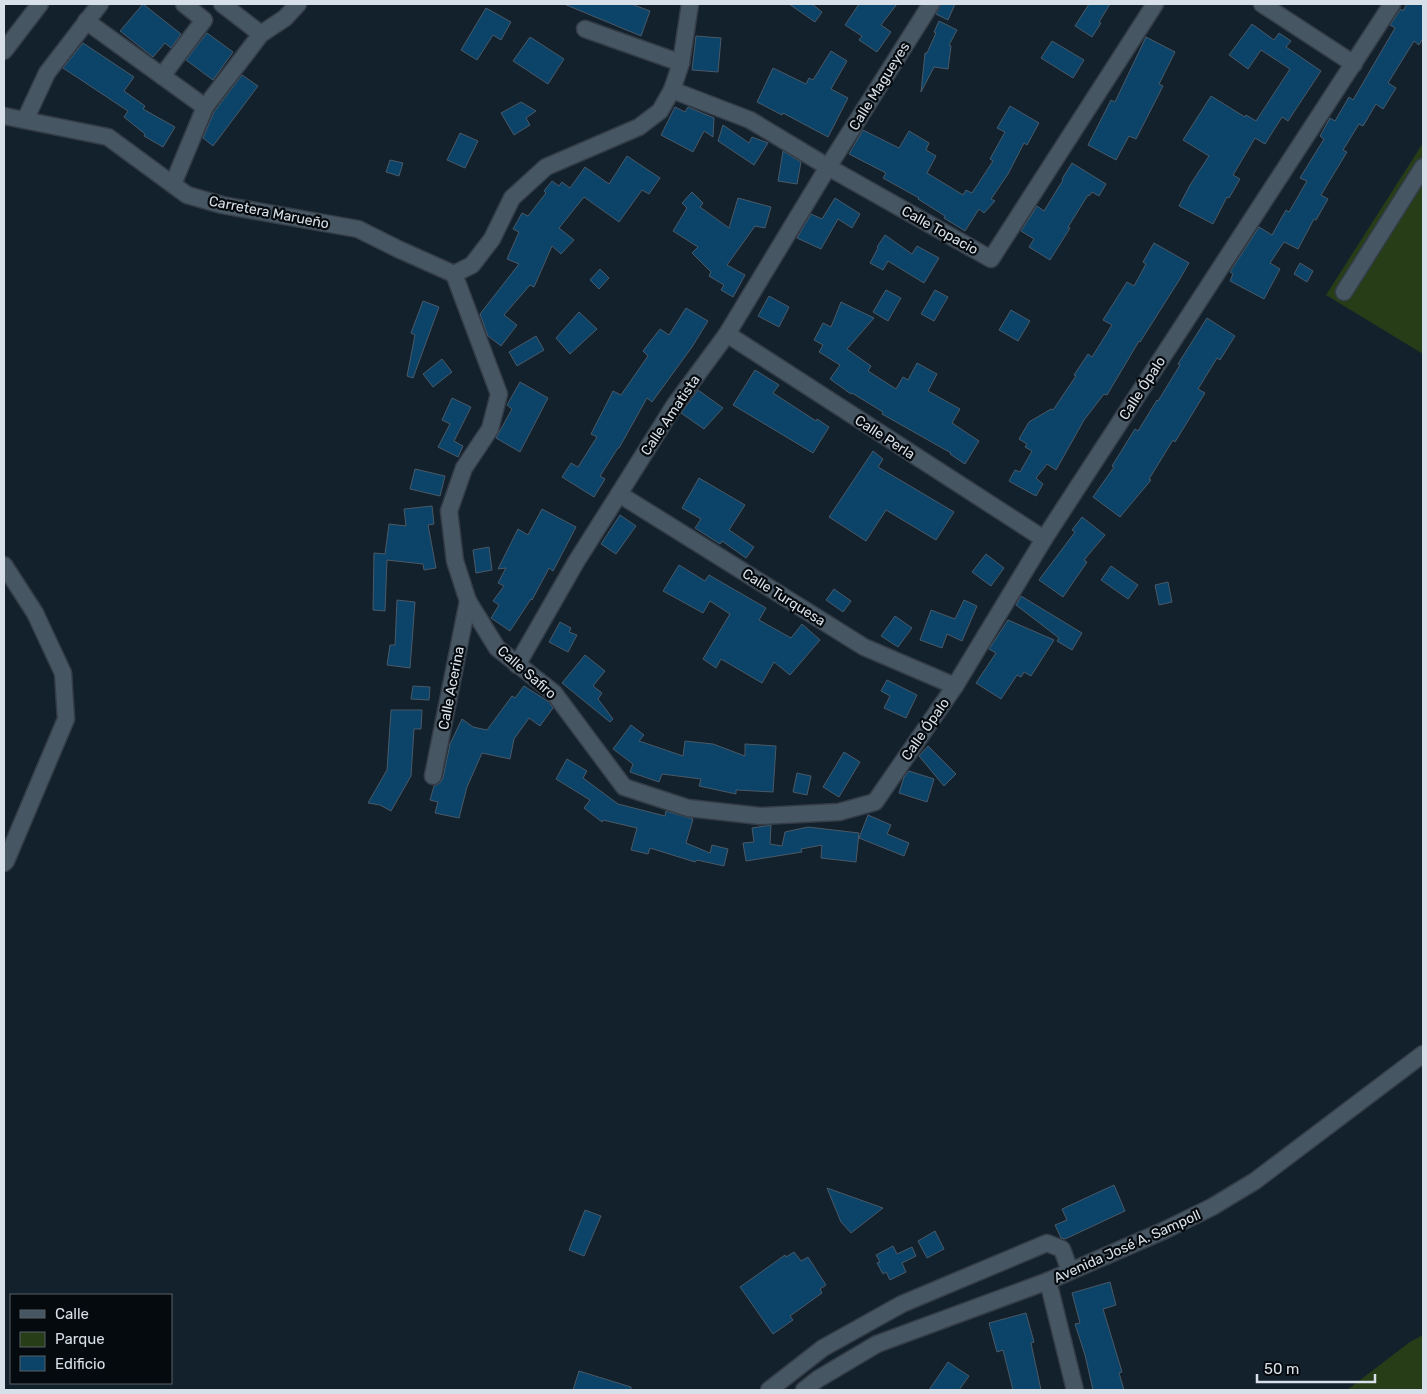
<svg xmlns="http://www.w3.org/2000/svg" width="1427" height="1394" font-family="Rubik,sans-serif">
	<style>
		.green { fill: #263d17 }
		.building { fill: #0b4369; stroke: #4a5967 }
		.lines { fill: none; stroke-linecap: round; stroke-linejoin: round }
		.minor-casing { stroke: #343d47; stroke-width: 19 }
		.minor { stroke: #475663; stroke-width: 16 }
		.labels { text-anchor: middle; stroke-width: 4.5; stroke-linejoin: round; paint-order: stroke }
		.street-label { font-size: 14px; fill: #d7e0e8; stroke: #050a0f }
	</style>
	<rect width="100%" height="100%" fill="#13212c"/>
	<g class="green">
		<path d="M 1423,143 L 1423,354 L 1326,295 Z"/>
		<path d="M 1423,1335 L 1423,1390 L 1347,1390 L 1410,1342 Z"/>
	</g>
	<g class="building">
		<path d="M 143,4 L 181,34 L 171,48 L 165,43 L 153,57 L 120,31 Z"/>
		<path d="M 564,4 L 631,4 L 650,11 L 641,36 Z"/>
		<path d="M 789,4 L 812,4 L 822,12 L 815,22 Z"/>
		<path d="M 859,4 L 897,4 L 881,25 L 891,32 L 877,52 L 859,40 L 862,36 L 845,25 Z"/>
		<path d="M 941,4 L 955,4 L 948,20 L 936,14 Z"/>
		<path d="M 1089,4 L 1110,4 L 1099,22 L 1101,23 L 1092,37 L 1075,26 Z"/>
		<path d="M 1407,4 L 1423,4 L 1423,38 L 1419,45 L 1414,41 L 1388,83 L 1396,88 L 1383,109 L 1376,104 L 1363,126 L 1359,124 L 1343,150 L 1347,152 L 1321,195 L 1328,199 L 1316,220 L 1314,219 L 1298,249 L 1284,242 L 1270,263 L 1280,269 L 1264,299 L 1230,281 L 1233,274 L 1230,272 L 1259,227 L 1272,235 L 1286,210 L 1289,212 L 1307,181 L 1300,178 L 1324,139 L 1320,136 L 1330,118 L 1335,121 L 1349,97 L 1353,100 L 1395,28 L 1390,25 L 1401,9 L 1403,11 Z"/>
		<path d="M 486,8 L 511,22 L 501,40 L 493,35 L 477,60 L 461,50 Z"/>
		<path d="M 939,21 L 957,30 L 949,45 L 951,46 L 948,69 L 934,67 L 921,92 L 925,53 L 927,53 L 936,33 L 934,32 Z"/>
		<path d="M 1252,24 L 1274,40 L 1279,33 L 1291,41 L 1286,47 L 1321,71 L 1288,121 L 1282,117 L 1265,144 L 1255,138 L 1233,175 L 1240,179 L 1229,198 L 1227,197 L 1213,224 L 1179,206 L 1190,185 L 1209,156 L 1183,140 L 1211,96 L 1245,117 L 1246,115 L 1256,121 L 1290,69 L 1261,50 L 1248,69 L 1229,55 Z"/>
		<path d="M 207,33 L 233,52 L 213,80 L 186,60 Z"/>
		<path d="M 696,36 L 721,38 L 718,72 L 692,70 Z"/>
		<path d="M 530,37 L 564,59 L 548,84 L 513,61 Z"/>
		<path d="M 1146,37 L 1175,52 L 1159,84 L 1163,86 L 1136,139 L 1129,136 L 1116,160 L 1088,145 L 1111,100 L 1115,102 Z"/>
		<path d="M 1052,41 L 1084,60 L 1073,78 L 1041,58 Z"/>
		<path d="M 83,43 L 134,77 L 124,91 L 145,106 L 143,109 L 175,127 L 163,147 L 144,136 L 145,134 L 124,117 L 128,111 L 63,68 Z"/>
		<path d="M 831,51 L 847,61 L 831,89 L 848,98 L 828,137 L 783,113 L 782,115 L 757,102 L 773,68 L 806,84 L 809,78 L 813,80 Z"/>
		<path d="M 242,75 L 258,86 L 213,146 L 203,138 L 214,112 Z"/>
		<path d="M 521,102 L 536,111 L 526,118 L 530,125 L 514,135 L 501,113 Z"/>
		<path d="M 1010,106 L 1039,123 L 1027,145 L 1024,143 L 1008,174 L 991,199 L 995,201 L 984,213 L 979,209 L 965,231 L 944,218 L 945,216 L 918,199 L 919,198 L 883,178 L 886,173 L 849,154 L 863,130 L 899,148 L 909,131 L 929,143 L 926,150 L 936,156 L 927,173 L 963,195 L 966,190 L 972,193 L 993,161 L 990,159 L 1005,132 L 997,128 Z"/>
		<path d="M 675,107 L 685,112 L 688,107 L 714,118 L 713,137 L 704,131 L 693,152 L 661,135 Z"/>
		<path d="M 723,125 L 749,143 L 752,137 L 768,143 L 754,165 L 718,141 Z"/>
		<path d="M 460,133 L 478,141 L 465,168 L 447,160 Z"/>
		<path d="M 783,151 L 801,162 L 797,184 L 778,181 Z"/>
		<path d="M 627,156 L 660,178 L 649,194 L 642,190 L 619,222 L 584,197 L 559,228 L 574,240 L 561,254 L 552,246 L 534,287 L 530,285 L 504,315 L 517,325 L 501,346 L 488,336 L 480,314 L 519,264 L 507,259 L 519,232 L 513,229 L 522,213 L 528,216 L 546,193 L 544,191 L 552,181 L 559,186 L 562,182 L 570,188 L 585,167 L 609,184 Z"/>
		<path d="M 390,160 L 403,163 L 399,176 L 386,172 Z"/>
		<path d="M 1072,163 L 1106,184 L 1099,196 L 1092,192 L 1089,196 L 1088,195 L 1068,227 L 1070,228 L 1050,260 L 1029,247 L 1034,239 L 1021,231 L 1037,206 L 1044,211 L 1063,180 L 1062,179 Z"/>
		<path d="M 692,192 L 703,203 L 700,207 L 729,228 L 738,198 L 771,207 L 765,228 L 755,226 L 727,265 L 745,275 L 733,297 L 721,290 L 724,285 L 709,276 L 711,272 L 692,253 L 698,247 L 673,231 L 687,208 L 682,203 Z"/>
		<path d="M 835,198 L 860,214 L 852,228 L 838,219 L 821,249 L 797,238 L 811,214 L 822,219 Z"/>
		<path d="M 885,235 L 912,254 L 917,246 L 939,258 L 924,283 L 888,261 L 883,270 L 870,263 L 878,248 L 877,247 Z"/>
		<path d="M 1154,243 L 1189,263 L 1178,282 L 1140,342 L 1139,341 L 1107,395 L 1104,394 L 1084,420 L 1056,470 L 1047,464 L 1036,478 L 1043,484 L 1036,496 L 1014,484 L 1009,481 L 1015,470 L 1020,472 L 1032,451 L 1025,447 L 1027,444 L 1019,439 L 1029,422 L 1051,409 L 1053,410 L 1076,376 L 1074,375 L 1088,354 L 1092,357 L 1112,325 L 1103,320 L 1127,282 L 1134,286 L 1146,264 L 1143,262 Z"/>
		<path d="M 1300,263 L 1313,271 L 1307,282 L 1294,274 Z"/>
		<path d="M 600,269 L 609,278 L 599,289 L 590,280 Z"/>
		<path d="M 886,290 L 901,298 L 888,321 L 873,312 Z"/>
		<path d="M 935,290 L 948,297 L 934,321 L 921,314 Z"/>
		<path d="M 769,296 L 789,307 L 779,327 L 758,316 Z"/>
		<path d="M 423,301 L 439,307 L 413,378 L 407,376 L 415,335 L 411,333 Z"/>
		<path d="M 841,302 L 874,318 L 847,349 L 871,366 L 868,371 L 896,389 L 903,377 L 908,380 L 917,363 L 937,374 L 928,391 L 960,409 L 952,423 L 979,441 L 965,464 L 950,454 L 951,453 L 882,414 L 883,412 L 852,393 L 851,394 L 830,379 L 840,365 L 819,352 L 823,345 L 814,340 L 823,323 L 831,327 Z"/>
		<path d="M 686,308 L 708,321 L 692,347 L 652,402 L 647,398 L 619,448 L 618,448 L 600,476 L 605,479 L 594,497 L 562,477 L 571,463 L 578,467 L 597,437 L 591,434 L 613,391 L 621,395 L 648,356 L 643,351 L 660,329 L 669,335 Z"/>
		<path d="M 1011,310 L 1030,321 L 1018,341 L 999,330 Z"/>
		<path d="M 579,312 L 597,329 L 570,354 L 556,338 Z"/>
		<path d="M 1207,318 L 1235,336 L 1220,360 L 1217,358 L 1198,389 L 1205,393 L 1175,442 L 1173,440 L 1149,479 L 1151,480 L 1120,517 L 1093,497 L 1114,467 L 1112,466 L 1135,429 L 1138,431 L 1157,400 L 1158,401 L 1180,365 L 1178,364 Z"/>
		<path d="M 536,336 L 544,350 L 517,366 L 509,352 Z"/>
		<path d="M 442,359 L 452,372 L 433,387 L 423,374 Z"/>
		<path d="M 755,370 L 779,385 L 773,393 L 816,421 L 817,419 L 829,427 L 813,453 L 733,405 Z"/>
		<path d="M 520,382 L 548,398 L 520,452 L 496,438 L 512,409 L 507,405 Z"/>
		<path d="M 698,390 L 723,408 L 704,429 L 681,413 Z"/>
		<path d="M 452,398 L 471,407 L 454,441 L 463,446 L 458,457 L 438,447 L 450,424 L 442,420 Z"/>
		<path d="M 873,451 L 883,459 L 878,467 L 954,512 L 936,540 L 886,510 L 866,541 L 829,517 Z"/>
		<path d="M 415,469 L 445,476 L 440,496 L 410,489 Z"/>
		<path d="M 699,478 L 745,505 L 729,530 L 754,547 L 746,558 L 722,541 L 720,544 L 695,528 L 701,519 L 682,508 Z"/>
		<path d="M 432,506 L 434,524 L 428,525 L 436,568 L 424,570 L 423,564 L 387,560 L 385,611 L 373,610 L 374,553 L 385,554 L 389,524 L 406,526 L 404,509 Z"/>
		<path d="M 542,509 L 576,527 L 553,571 L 549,568 L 532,600 L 531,599 L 510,631 L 491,618 L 499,605 L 493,601 L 504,586 L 498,583 L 506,568 L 498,569 L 518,529 L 528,535 Z"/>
		<path d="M 620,515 L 636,526 L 616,554 L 601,544 Z"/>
		<path d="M 1082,517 L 1105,535 L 1084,560 L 1087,562 L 1063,597 L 1039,580 L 1075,532 L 1072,530 Z"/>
		<path d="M 489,547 L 492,570 L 476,573 L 473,550 Z"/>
		<path d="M 986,554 L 1004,568 L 991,586 L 972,572 Z"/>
		<path d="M 679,565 L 705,581 L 709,575 L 766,608 L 759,620 L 791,638 L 802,624 L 820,640 L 790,675 L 774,662 L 762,683 L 721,659 L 716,668 L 703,659 L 730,614 L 710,601 L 703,613 L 663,591 Z"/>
		<path d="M 1111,566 L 1138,585 L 1128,599 L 1101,580 Z"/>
		<path d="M 1168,582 L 1172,602 L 1159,605 L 1155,585 Z"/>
		<path d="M 834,589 L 851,601 L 843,612 L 826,600 Z"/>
		<path d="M 1021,596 L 1082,633 L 1072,650 L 1057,641 L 1059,638 L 1016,605 Z"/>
		<path d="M 397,600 L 415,602 L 410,668 L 387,665 L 390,645 L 395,645 Z"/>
		<path d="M 964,600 L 977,606 L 962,641 L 947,634 L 942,648 L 920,640 L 931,610 L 955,619 Z"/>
		<path d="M 895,616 L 912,628 L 898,647 L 881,636 Z"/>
		<path d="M 1008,620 L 1054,640 L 1031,676 L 1024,672 L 1021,677 L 1017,675 L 1001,699 L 976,683 L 996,653 L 989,649 Z"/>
		<path d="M 560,622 L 571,628 L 569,632 L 577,635 L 568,652 L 549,642 Z"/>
		<path d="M 585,655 L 605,671 L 593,686 L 602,693 L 598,699 L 613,719 L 610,722 L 562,683 Z"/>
		<path d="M 887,680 L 917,695 L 906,718 L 884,708 L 890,696 L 881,691 Z"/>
		<path d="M 413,686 L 430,687 L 429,700 L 411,699 Z"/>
		<path d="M 524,686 L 549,702 L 553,708 L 540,726 L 529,718 L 514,739 L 510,759 L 482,753 L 467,787 L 459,818 L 435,813 L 438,802 L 430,800 L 434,786 L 440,783 L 443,778 L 450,744 L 462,719 L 473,727 L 487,730 L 512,696 L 515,698 Z"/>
		<path d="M 391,710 L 422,710 L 421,729 L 414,729 L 411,776 L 391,811 L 380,805 L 368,803 L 387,770 Z"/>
		<path d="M 631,725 L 644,735 L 639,741 L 683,756 L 685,741 L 713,744 L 745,756 L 745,744 L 776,746 L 773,792 L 736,790 L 736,794 L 699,786 L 701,779 L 662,774 L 659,782 L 630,772 L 633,764 L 613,749 Z"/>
		<path d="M 928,746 L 956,774 L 944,786 L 919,756 Z"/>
		<path d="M 844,752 L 860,762 L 839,797 L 823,787 Z"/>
		<path d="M 567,759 L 587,771 L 583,778 L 618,804 L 665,816 L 666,811 L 693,819 L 686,843 L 710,853 L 712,845 L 728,849 L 724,866 L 697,860 L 695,862 L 650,848 L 648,854 L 631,850 L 637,828 L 603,820 L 602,822 L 584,808 L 590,800 L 556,779 Z"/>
		<path d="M 909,771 L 934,779 L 927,802 L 899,793 L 904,777 Z"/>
		<path d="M 797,773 L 811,776 L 807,795 L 793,792 Z"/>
		<path d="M 868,815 L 891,825 L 887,834 L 909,843 L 904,856 L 859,838 Z"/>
		<path d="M 771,825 L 770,844 L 782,846 L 785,832 L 808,827 L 859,833 L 856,862 L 821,858 L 822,845 L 801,849 L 802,852 L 746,861 L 743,843 L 754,842 L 752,828 Z"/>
		<path d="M 1114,1185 L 1125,1211 L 1065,1239 L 1061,1238 L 1055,1225 L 1067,1220 L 1062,1209 Z"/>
		<path d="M 827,1188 L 883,1208 L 851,1233 L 841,1222 Z"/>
		<path d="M 585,1210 L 601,1216 L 584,1256 L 569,1250 Z"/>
		<path d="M 935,1231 L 944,1249 L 927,1258 L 918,1241 Z"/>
		<path d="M 893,1246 L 897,1254 L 912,1247 L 916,1256 L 902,1263 L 906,1272 L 890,1280 L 886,1272 L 883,1274 L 877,1263 L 880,1262 L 876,1255 Z"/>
		<path d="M 794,1252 L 801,1261 L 808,1257 L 826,1285 L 820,1289 L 822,1293 L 790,1316 L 793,1320 L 773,1334 L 740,1287 L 785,1255 L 786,1257 Z"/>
		<path d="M 1110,1282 L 1116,1305 L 1103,1309 L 1122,1372 L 1119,1373 L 1124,1390 L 1093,1390 L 1085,1355 L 1075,1324 L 1080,1323 L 1072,1293 Z"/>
		<path d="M 1026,1313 L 1034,1342 L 1031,1343 L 1041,1390 L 1013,1390 L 1003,1350 L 997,1352 L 989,1323 Z"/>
		<path d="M 948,1362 L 969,1376 L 959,1390 L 929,1390 Z"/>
		<path d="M 579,1371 L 631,1387 L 631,1390 L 573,1390 Z"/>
	</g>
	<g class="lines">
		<g class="minor-casing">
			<g id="minor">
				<path d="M 222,4 L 261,34"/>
				<path d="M 1262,4 L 1354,64"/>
				<path d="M 86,21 L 205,107"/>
				<path d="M 585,29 L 681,63"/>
				<path d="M 4,51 L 40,4"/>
				<path d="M 162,76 L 204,20 L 184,4"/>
				<path d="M 672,90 L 750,120 L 828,167 L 991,259 L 1155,4"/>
				<path d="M 4,116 L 108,137 L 187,195 L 222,205 L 358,229 L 398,249 L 454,274"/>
				<path d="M 25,120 L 47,73 L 100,4"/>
				<path d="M 173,184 L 205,107 L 261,34 L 285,18 L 298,4"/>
				<path d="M 454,274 L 499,394 L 490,429 L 464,468 L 449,511 L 455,561 L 468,601 L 497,648 L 554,693 L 624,787 L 688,808 L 760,816 L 839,812 L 875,802 L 955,686 L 1044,539 L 1392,4"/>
				<path d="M 454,274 L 472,265 L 492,239 L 512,198 L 546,167 L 639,127 L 660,111 L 672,90 L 681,63 L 690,4"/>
				<path d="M 1344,292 L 1423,167"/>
				<path d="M 727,334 L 1044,539"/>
				<path d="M 619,494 L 864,647 L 955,686"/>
				<path d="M 4,565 L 35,613 L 63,673 L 66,719 L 6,861 L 4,863"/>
				<path d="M 517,665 L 576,562 L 619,494 L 674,406 L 727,334 L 828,167 L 931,4"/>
				<path d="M 433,776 L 468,601"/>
				<path d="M 1048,1281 L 1075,1390"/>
				<path d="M 769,1390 L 823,1348 L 902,1304 L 1047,1243 L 1062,1249 L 1070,1271"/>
				<path d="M 804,1390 L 818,1379 L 877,1344 L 1048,1281 L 1163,1231 L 1212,1207 L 1255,1181 L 1423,1054"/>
			</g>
		</g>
		<use href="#minor" class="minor"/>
	</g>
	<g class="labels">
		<g class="street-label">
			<text transform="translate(879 86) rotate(-58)" y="5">Calle Magueyes</text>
			<text transform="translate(269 212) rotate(11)" y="5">Carretera Marueño</text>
			<text transform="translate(940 230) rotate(29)" y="5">Calle Topacio</text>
			<text transform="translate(1142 388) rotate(-57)" y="5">Calle Ópalo</text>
			<text transform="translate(670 415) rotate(-56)" y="5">Calle Amatista</text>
			<text transform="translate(885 437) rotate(33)" y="5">Calle Perla</text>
			<text transform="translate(784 597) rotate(32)" y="5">Calle Turquesa</text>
			<text transform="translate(527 672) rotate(41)" y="5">Calle Safiro</text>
			<text transform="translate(451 688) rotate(-79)" y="5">Calle Acerina</text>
			<text transform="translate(925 729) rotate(-55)" y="5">Calle Ópalo</text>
			<text transform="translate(1127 1246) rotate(-24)" y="5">Avenida José A. Sampoll</text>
		</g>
	</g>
	<rect width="1427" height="1394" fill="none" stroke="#d7e0e8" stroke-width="10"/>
	<rect x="10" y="1294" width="162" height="90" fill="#050a0f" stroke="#596066"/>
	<rect x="20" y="1310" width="25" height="8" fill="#475663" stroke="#596066"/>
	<text x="55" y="1319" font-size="15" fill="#d7e0e8">Calle</text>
	<rect x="20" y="1332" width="25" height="15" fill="#263d17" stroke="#596066"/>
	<text x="55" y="1344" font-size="15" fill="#d7e0e8">Parque</text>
	<rect x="20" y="1356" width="25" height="15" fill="#0b4369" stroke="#596066"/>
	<text x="55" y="1369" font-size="15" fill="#d7e0e8">Edificio</text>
	<path d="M1257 1374v8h118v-8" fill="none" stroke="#d7e0e8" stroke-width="2.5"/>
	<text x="1264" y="1374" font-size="15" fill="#d7e0e8" stroke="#050a0f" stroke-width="4" paint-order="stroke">50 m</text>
</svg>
